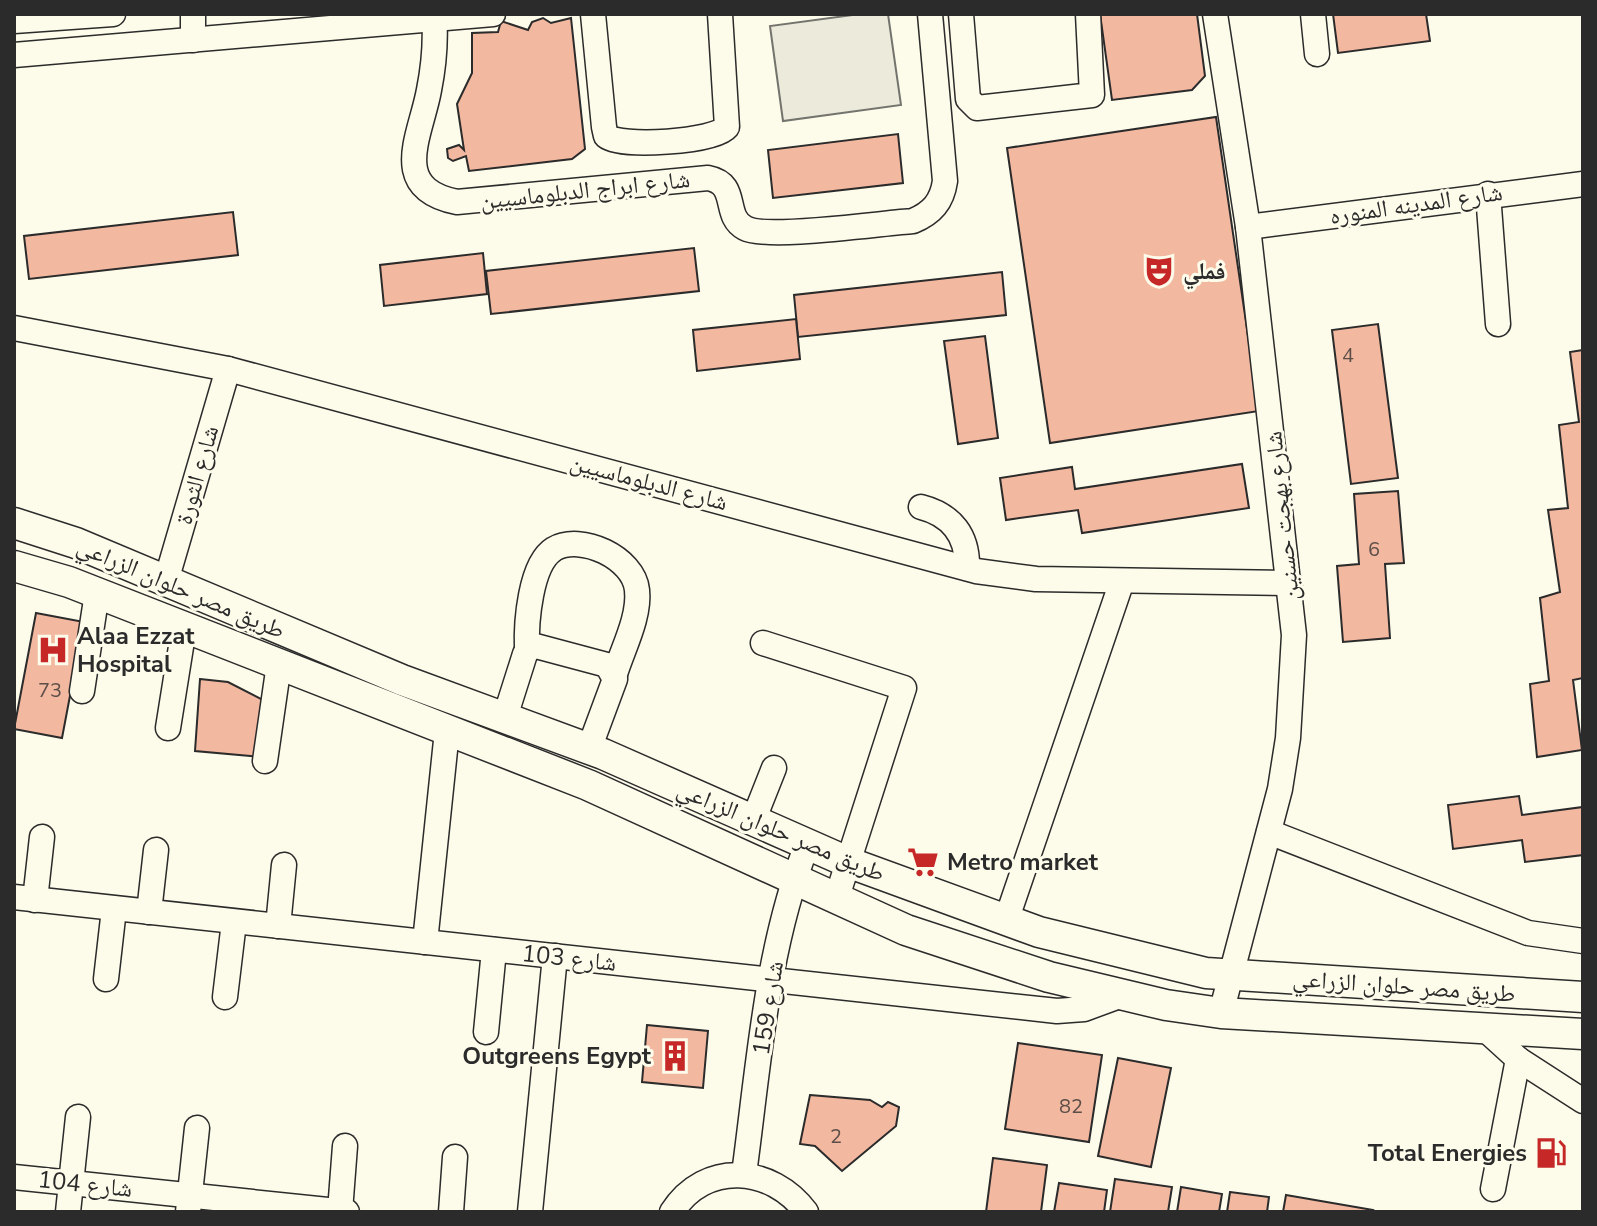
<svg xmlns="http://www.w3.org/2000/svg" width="1597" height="1226" viewBox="0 0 1597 1226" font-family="'Nunito Sans','Noto Naskh Arabic',sans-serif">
  <rect width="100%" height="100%" fill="#fdfbea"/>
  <!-- green -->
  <polygon fill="#ecebdb" stroke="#74746e" stroke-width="2" points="860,14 888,14 901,105 783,121 770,26"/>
  <!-- building -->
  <g fill="#f2b8a0" stroke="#2b2b2b" stroke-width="2">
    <polygon points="1100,14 1197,14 1205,76 1192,90 1112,100"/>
    <polygon points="1333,14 1426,14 1430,41 1338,53"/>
    <polygon points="543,18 551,23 571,18 585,149 572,159 469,171 466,156 453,161 448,158 447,149 459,145 464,150 457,104 472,73 472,33 498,32 501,21 528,30 532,22"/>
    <polygon points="1216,117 1259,411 1050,443 1007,148"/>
    <polygon points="898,134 903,183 773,198 768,150"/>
    <polygon points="233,212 238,255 29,279 24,236"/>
    <polygon points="694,248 699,291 491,314 486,271"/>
    <polygon points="483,253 487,294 384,306 380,265"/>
    <polygon points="1002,272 1006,315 798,337 794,295"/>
    <polygon points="796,319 800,359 697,371 693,330"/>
    <polygon points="1378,324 1398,478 1351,484 1332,330"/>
    <polygon points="985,336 998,438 958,444 944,341"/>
    <polygon points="1583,350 1583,678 1573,680 1582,750 1537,757 1530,684 1549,681 1540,598 1560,592 1548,510 1568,508 1559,425 1579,422 1570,352"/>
    <polygon points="1242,464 1249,508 1082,533 1078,510 1006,520 1000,478 1072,467 1075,489"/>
    <polygon points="1398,491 1404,563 1385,564 1390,638 1343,642 1337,566 1359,564 1354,494"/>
    <polygon points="36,613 84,622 62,738 14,729"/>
    <polygon points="200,679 228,682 269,703 262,757 195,751"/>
    <polygon points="1519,796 1522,815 1583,807 1583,855 1525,862 1522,840 1453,849 1448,805"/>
    <polygon points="647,1025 708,1031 703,1088 642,1082"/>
    <polygon points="1018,1043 1102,1055 1089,1142 1005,1129"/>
    <polygon points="1118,1058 1171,1068 1151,1167 1098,1156"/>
    <polygon points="810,1095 870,1100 882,1107 888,1102 899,1107 896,1126 842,1171 815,1146 800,1144"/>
    <polygon points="993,1158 1047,1165 1041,1212 986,1212"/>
    <polygon points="1115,1179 1172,1187 1168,1212 1110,1212"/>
    <polygon points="1059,1183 1107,1190 1104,1212 1054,1212"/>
    <polygon points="1181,1187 1222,1194 1219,1212 1177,1212"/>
    <polygon points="1230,1192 1269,1197 1267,1212 1227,1212"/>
    <polygon points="1286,1195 1373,1210 1372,1212 1283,1212"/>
  </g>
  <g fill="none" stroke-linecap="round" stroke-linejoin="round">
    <defs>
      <g id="minor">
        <polyline points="193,14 193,40"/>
        <path d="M434,14C436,39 434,65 429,90C421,135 388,188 457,202L708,178C740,184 722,216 745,228C766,240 882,223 913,221C932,213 942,202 945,181L930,14"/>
        <path d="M593,14L604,127L606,136C620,148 715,142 727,127L720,14"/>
        <polyline points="961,14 968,99 977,108 1092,95 1088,14"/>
        <polyline points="1215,14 1248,227 1294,635 1288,738 1280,789 1221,1013"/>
        <polyline points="1313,14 1317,54"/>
        <polyline points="14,21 113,14"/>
        <polyline points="14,55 493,14"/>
        <polyline points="1488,194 1498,324"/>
        <polyline points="1248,227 1583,184"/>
        <polyline points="14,328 228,369 976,571 1036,579 1290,583"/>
        <path d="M921,507C952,515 968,536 967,568"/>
        <polyline points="166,581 228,369"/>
        <polyline points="763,643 904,688 836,900"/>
        <path d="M527,649C526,623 530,564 554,549C581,533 634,558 637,590C640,617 623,648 615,674"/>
        <polyline points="82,691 97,593"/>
        <polyline points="505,717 525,654 532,645 607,665 615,679 589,749"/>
        <polyline points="168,728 184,628"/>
        <polyline points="265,761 279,664"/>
        <polyline points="753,821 774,768"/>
        <polyline points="1269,832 1528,933 1583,941"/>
        <polyline points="14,897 1057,1011 1084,1009 1122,995"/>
        <polyline points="35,900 42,837"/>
        <polyline points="149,912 156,850"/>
        <polyline points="1006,921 1122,581"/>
        <polyline points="278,926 284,865"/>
        <polyline points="425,942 447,731"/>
        <polyline points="106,979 114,909"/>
        <polyline points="225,997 234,922"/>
        <polyline points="1485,1029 1518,1059 1583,1101"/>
        <polyline points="486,1032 494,950"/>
        <path d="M744,1174C759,1064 766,949 807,845"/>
        <polyline points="14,1177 347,1212"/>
        <polyline points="1493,1189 1518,1059"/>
        <polyline points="340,1211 345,1146"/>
        <polyline points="68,1212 78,1117"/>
        <polyline points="188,1212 197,1128"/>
        <polyline points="451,1212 455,1157"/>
        <polyline points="530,1212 555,956"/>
        <path d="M672,1212C705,1160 772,1166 806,1212"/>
      </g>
      <g id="major">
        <polyline points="14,523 76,543 402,680 603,754 850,863 1039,932 1206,973 1583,997"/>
        <polyline points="14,566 69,582 588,785 906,930 1049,977 1166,1005 1221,1013 1583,1034"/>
      </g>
    </defs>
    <!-- minor casing -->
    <use href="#minor" stroke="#2b2b2b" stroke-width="27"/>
    <!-- major casing -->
    <use href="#major" stroke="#2b2b2b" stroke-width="33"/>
    <!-- minor -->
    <use href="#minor" stroke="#fdfbea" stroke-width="24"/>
    <!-- major -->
    <use href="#major" stroke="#fdfbea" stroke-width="30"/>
  </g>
  <!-- icons -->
  <defs>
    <symbol id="theatre-bare" viewBox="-9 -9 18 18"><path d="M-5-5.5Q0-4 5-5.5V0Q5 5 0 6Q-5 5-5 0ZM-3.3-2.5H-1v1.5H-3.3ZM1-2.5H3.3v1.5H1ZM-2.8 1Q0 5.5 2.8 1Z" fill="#c62828" stroke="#fdfbea" stroke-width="2.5" paint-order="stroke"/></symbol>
    <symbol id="hospital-bare" viewBox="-9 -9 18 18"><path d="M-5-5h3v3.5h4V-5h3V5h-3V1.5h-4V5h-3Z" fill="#c62828" stroke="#fdfbea" stroke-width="2.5" paint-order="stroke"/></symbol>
    <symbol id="supermarket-bare" viewBox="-9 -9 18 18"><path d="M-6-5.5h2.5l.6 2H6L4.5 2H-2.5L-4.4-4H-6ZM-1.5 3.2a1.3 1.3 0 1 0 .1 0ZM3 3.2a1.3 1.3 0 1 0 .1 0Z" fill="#c62828" stroke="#fdfbea" stroke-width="2.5" paint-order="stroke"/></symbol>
    <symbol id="building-bare" viewBox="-9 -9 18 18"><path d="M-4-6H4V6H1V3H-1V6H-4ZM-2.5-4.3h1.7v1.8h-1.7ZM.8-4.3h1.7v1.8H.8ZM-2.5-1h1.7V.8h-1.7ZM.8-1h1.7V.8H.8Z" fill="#c62828" stroke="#fdfbea" stroke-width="2.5" paint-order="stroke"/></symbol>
    <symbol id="fuel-bare" viewBox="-9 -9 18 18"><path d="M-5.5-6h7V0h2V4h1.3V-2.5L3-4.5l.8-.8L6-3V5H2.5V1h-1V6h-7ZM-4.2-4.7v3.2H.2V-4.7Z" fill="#c62828" stroke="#fdfbea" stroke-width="2.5" paint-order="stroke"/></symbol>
  </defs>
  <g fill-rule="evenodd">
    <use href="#theatre-bare" x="1137" y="249" width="44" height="44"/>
    <use href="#hospital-bare" x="31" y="628" width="44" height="44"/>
    <use href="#supermarket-bare" x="901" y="840" width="44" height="44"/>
    <use href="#building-bare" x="653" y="1034" width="44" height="44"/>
    <use href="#fuel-bare" x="1529" y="1131" width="44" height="44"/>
  </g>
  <g text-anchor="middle" stroke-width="6" stroke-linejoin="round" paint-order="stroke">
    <!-- number labels -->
    <g font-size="20" fill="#5d4e48">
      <text x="1348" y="362">4</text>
      <text x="1374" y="556">6</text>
      <text x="50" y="697">73</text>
      <text x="1071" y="1113">82</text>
      <text x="836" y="1143">2</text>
    </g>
    <!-- street labels -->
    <g font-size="24" fill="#2b2b2b" stroke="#fdfbea">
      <text transform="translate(585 190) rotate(-6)" y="8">شارع ابراج الدبلوماسيين</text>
      <text transform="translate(1416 204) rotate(-8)" y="8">شارع المدينه المنوره</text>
      <text transform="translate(197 475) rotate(-74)" y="8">شارع الثورة</text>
      <text transform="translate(649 482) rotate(15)" y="8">شارع الدبلوماسيين</text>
      <text transform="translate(1282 516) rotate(-96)" y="8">شارع بهجت حسنين</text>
      <text transform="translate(181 588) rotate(23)" y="8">طريق مصر حلوان الزراعي</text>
      <text transform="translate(781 831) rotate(23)" y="8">طريق مصر حلوان الزراعي</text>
      <text transform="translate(569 958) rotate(6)" y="8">شارع 103</text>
      <text transform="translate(1404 986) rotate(4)" y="8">طريق مصر حلوان الزراعي</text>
      <text transform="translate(768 1008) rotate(-81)" y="8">شارع 159</text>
      <text transform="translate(85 1184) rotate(6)" y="8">شارع 104</text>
    </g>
    <!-- poi labels -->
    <g font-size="24" font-weight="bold" fill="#2b2b2b" stroke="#fdfbea" text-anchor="start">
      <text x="1183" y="279">فملي</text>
      <text x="77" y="644">Alaa Ezzat<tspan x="77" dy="28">Hospital</tspan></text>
      <text x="947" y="870">Metro market</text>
      <text x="651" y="1064" text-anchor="end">Outgreens Egypt</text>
      <text x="1527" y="1161" text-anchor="end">Total Energies</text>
    </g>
  </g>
  <!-- border -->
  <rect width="1597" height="1226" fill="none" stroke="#2b2b2b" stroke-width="32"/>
</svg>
